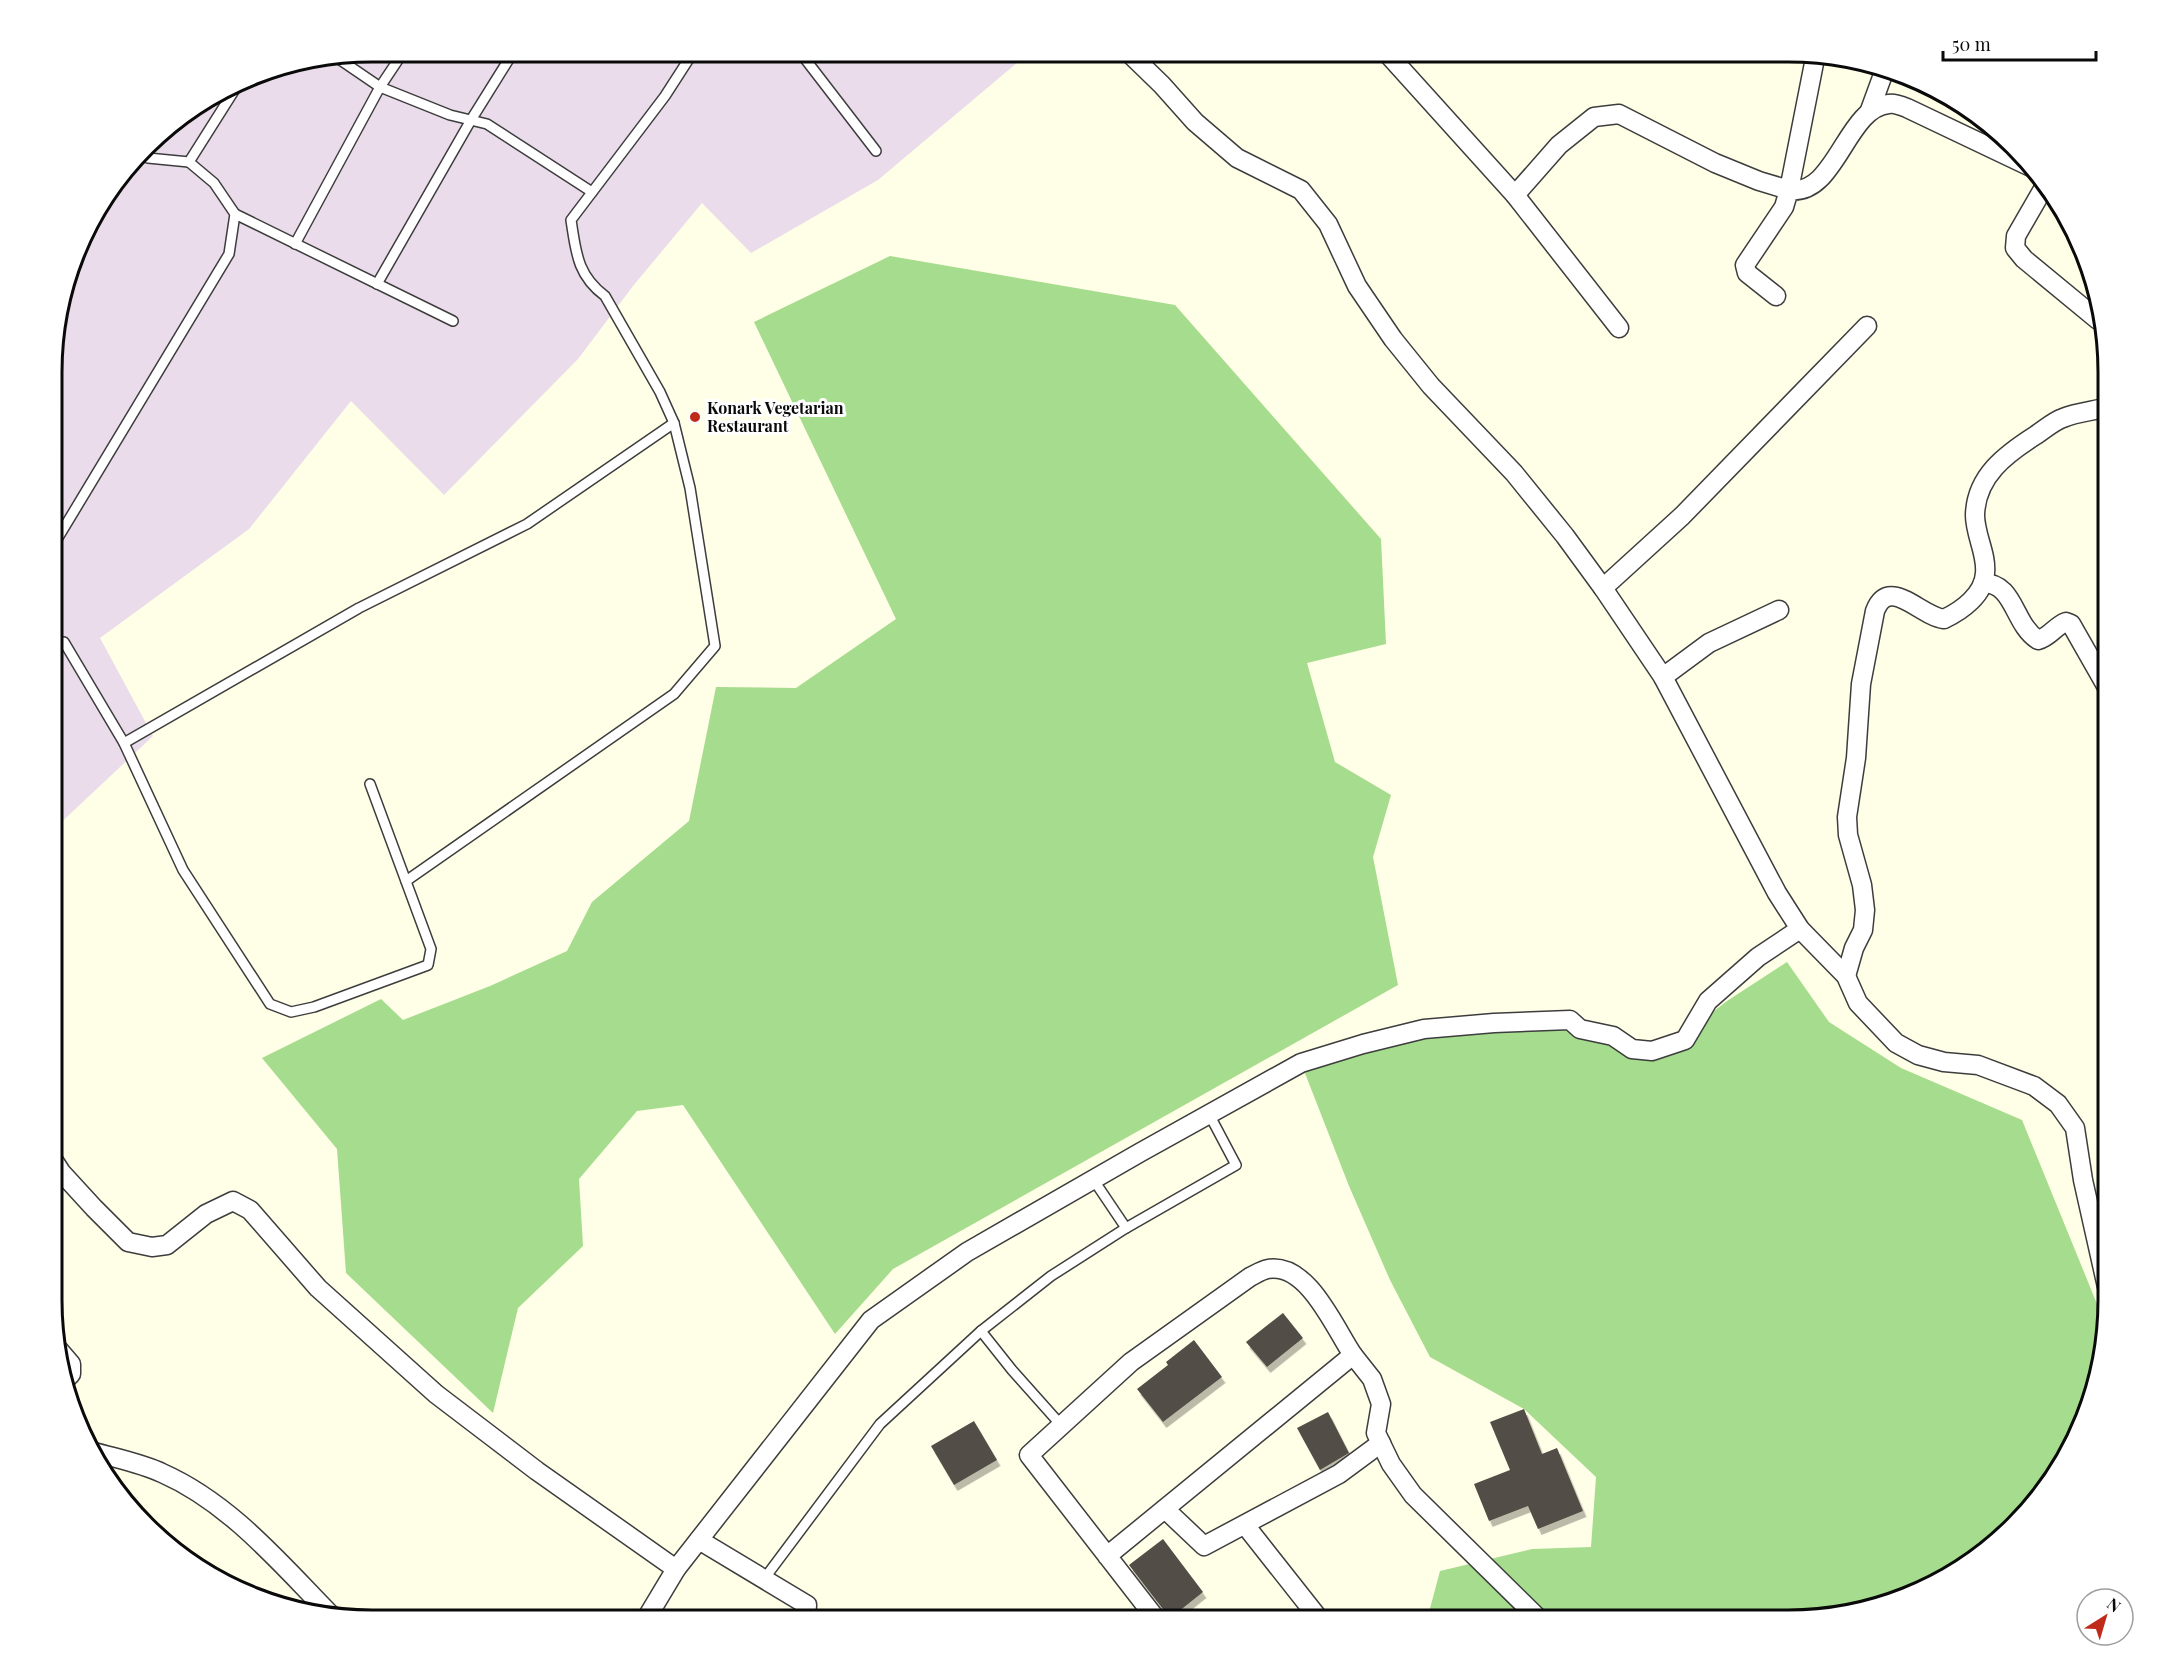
<svg xmlns="http://www.w3.org/2000/svg" width="2159" height="1671" viewBox="0 0 2159 1671" font-family="'Playfair Display',serif">
  <defs>
    <filter id="shadow"><feDropShadow dx="3.5" dy="6" stdDeviation="0" flood-color="#0004"/></filter>
  </defs>
  <rect width="100%" height="100%" fill="#fffee6"/>
  <!-- industrial -->
  <polygon fill="#eadcea" points="371,51 1031,51 878,180 751,253 702,203 633,286 578,359 444,495 351,401 249,529 100,638 153,736 53,830 54,329 94,211 160,130 268,68"/>
  <!-- forest -->
  <g fill="#a6dc8d">
    <polygon points="890,256 1175,305 1381,539 1386,644 1307,663 1335,762 1391,795 1373,857 1398,985 893,1269 835,1334 683,1105 637,1111 579,1179 583,1246 518,1308 493,1413 346,1273 337,1149 262,1058 381,999 403,1020 490,986 567,951 592,902 689,821 716,687 796,688 896,619 754,322"/>
    <polygon points="1787,962 1829,1022 1901,1068 2022,1120 2106,1326 2083,1423 2028,1511 1966,1566 1911,1595 1788,1620 1432,1620 1428,1616 1440,1571 1532,1549 1591,1547 1596,1477 1524,1409 1430,1357 1390,1280 1349,1186 1301,1063 1424,1029 1580,1029 1670,1045 1727,1001"/>
  </g>
  <!-- building -->
  <g fill="#534d46" filter="url(#shadow)">
    <polygon points="1283,1313 1303,1338 1267,1367 1246,1342"/>
    <polygon points="1194,1340 1222,1377 1163,1422 1137,1389 1168,1365 1166,1362"/>
    <polygon points="1524,1409 1542,1454 1557,1448 1583,1511 1538,1529 1528,1506 1489,1521 1474,1484 1510,1470 1490,1422"/>
    <polygon points="1328,1412 1349,1453 1320,1470 1297,1428"/>
    <polygon points="974,1421 997,1460 954,1485 931,1446"/>
    <polygon points="1163,1539 1203,1592 1168,1620 1166,1613 1129,1565"/>
  </g>
  <g fill="none" stroke-linecap="round" stroke-linejoin="round">
    <defs>
      <g id="service">
        <polyline points="799,51 876,151"/>
        <polyline points="336,57 380,87 450,115 487,124 592,192"/>
        <polyline points="140,155 148,158 189,162 237,86"/>
        <polyline points="235,214 453,321"/>
        <polyline points="295,244 380,87 404,51"/>
        <polyline points="377,284 471,120 514,51"/>
        <polyline points="53,546 229,254 235,214 214,183 189,162"/>
        <polyline points="64,642 124,743 183,870 270,1004 291,1012 314,1007 428,965 431,949 370,784"/>
        <polyline points="124,743 359,608 527,524 674,423"/>
        <path d="M406,881L674,694L715,646L690,488L674,423L660,392L605,296C577,275 576,252 571,220L665,96L694,51"/>
        <polyline points="1093,1179 1126,1228"/>
        <polyline points="1061,1425 1012,1370 981,1331 1051,1276 1126,1228 1236,1165 1209,1114"/>
        <polyline points="764,1579 880,1424 981,1331"/>
      </g>
      <g id="minor">
        <polyline points="1127,51 1162,85 1195,122 1237,158 1301,190 1328,224 1357,286 1393,339 1431,386 1514,473 1565,536 1603,588 1663,677 1777,893 1800,929 1846,976 1858,1003 1896,1043 1918,1055 1944,1062 1978,1065 2034,1086 2058,1104 2075,1128 2083,1180 2107,1287"/>
        <polyline points="1385,51 1515,195 1559,145 1594,117 1619,114 1715,163 1759,181 1789,190 1816,53"/>
        <polyline points="1870,110 1885,69"/>
        <polyline points="2046,184 2016,236 2015,248 2024,259 2098,320"/>
        <polyline points="1515,195 1619,328"/>
        <path d="M1776,296L1747,273L1745,265L1784,207L1789,190C1836,197 1846,107 1889,104C1894,103 1902,106 1907,108L2031,167"/>
        <path d="M1983,583C2015,583 2013,624 2038,640C2050,637 2055,626 2066,622L2071,624L2108,689"/>
        <polyline points="1603,588 1682,516 1867,326"/>
        <polyline points="1663,677 1709,643 1779,610"/>
        <path d="M1846,976L1854,948L1863,930L1865,910L1862,885L1848,835L1847,817L1856,758L1861,684L1875,611C1889,575 1920,616 1944,619C1961,611 1984,595 1985,573C1987,554 1975,535 1975,515C1976,476 2006,454 2036,435C2045,429 2054,421 2063,418C2077,412 2094,411 2108,407"/>
        <polyline points="52,1158 61,1172 94,1208 128,1242 152,1247 167,1245 206,1214 233,1201 250,1210 318,1288 436,1394 537,1471 676,1569"/>
        <polyline points="59,1350 71,1364 71,1374 67,1378"/>
        <polyline points="1353,1355 1372,1379 1381,1404 1376,1433 1391,1464 1413,1495 1540,1620"/>
        <path d="M91,1451C114,1458 141,1463 162,1473C230,1503 280,1563 331,1615"/>
        <polyline points="1165,1509 1204,1546 1339,1474 1381,1443"/>
        <polyline points="1245,1525 1320,1620"/>
        <polyline points="699,1540 807,1605 806,1620"/>
        <path d="M1107,1556L1353,1355C1335,1329 1308,1262 1268,1269C1262,1270 1256,1274 1250,1277L1131,1362L1029,1455L1157,1620"/>
        <polyline points="646,1619 676,1569 871,1320 967,1252 1141,1152 1301,1063 1363,1044 1424,1029 1494,1023 1570,1020 1580,1029 1613,1036 1632,1049 1652,1051 1685,1040 1708,1001 1758,957 1800,929"/>
      </g>
    </defs>
    <!-- service casing -->
    <use href="#service" stroke="#3d3d3d" stroke-width="12"/>
    <!-- minor casing -->
    <use href="#minor" stroke="#3d3d3d" stroke-width="21"/>
    <!-- service -->
    <use href="#service" stroke="#fff" stroke-width="9"/>
    <!-- minor -->
    <use href="#minor" stroke="#fff" stroke-width="18"/>
  </g>
  <!-- markers -->
  <circle fill="#c02a1b" stroke="#fff" stroke-width="2" cx="695" cy="417" r="6"/>
  <g text-anchor="middle" stroke-width="6" stroke-linejoin="round" paint-order="stroke">
    <!-- poi labels -->
    <g font-size="16" font-weight="bold" fill="#0a0a0a" stroke="#fff" text-anchor="start">
      <text x="707" y="414">Konark Vegetarian<tspan x="707" dy="18">Restaurant</tspan></text>
    </g>
  </g>
  <!-- crop -->
  <path d="M0 0H2159V1671H0ZM372 62H1788A310 310 0 0 1 2098 372V1300A310 310 0 0 1 1788 1610H372A310 310 0 0 1 62 1300V372A310 310 0 0 1 372 62Z" fill="#fff" fill-rule="evenodd"/>
  <path fill="none" stroke="#0a0a0a" stroke-width="3" d="M372 62H1788A310 310 0 0 1 2098 372V1300A310 310 0 0 1 1788 1610H372A310 310 0 0 1 62 1300V372A310 310 0 0 1 372 62Z"/>
  <!-- north arrow -->
  <g transform="translate(2105 1617) rotate(37)"><circle r="28" fill="#ffffff" stroke="#9d9d9d" stroke-width="1.5"/>
  <path d="M0-4.5L10 22L0 15L-10 22Z" fill="#c02a1b"/>
  <text y="-9" font-size="16" font-weight="bold" text-anchor="middle" fill="#0a0a0a">N</text>
  </g>
  <!-- scale -->
  <path d="M1943 51v9h153v-9" fill="none" stroke="#0a0a0a" stroke-width="3"/>
  <text x="1952" y="51" font-size="18" fill="#0a0a0a" stroke="#ffffff" stroke-width="4.5" paint-order="stroke">50 m</text>
</svg>
